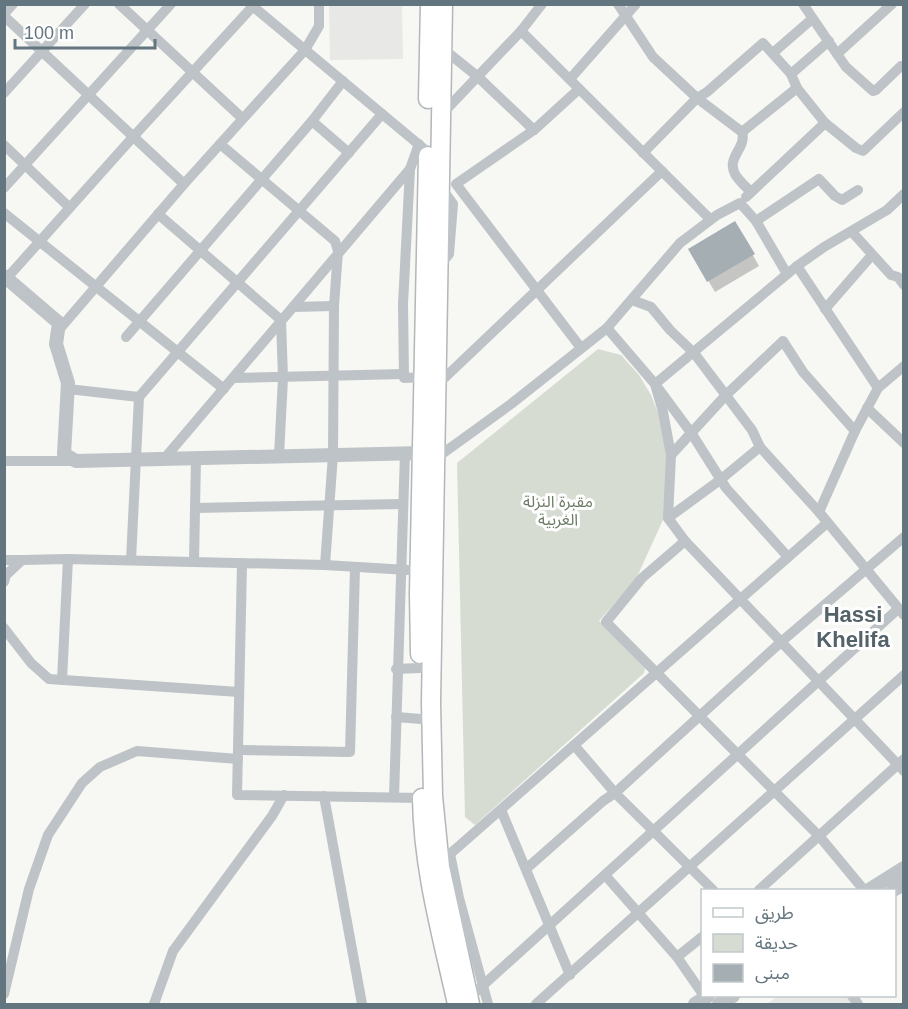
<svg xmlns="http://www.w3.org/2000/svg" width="908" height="1009" viewBox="0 0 908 1009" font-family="Arial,'Noto Sans Arabic',sans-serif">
  <rect width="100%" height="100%" fill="#f7f7f4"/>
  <!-- built -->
  <g fill="#e8e8e7">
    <polygon points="329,5 402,5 403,59 330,60"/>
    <polygon points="779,996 846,996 852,1004 766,1004"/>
  </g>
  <!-- green -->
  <polygon fill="#d7dcd3" points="598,349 621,355 639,375 651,395 660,418 666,452 668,509 636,579 599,621 645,668 644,673 475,825 465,817 457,463"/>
  <!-- shadow -->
  <polygon fill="#0003" points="735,223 759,266 715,292 690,250"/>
  <!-- building -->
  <polygon fill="#a5afb3" points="735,221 755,254 707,282 688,249"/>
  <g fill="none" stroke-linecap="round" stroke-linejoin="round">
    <defs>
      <g id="primary">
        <polyline points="443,4 431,703 433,796 440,867 470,1004"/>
        <polyline points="428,99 430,4"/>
        <polyline points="420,654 419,594 428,156"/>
        <path d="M422,798C423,869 442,936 457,1004"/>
      </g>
    </defs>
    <!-- primary casing -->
    <use href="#primary" stroke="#b1b7ba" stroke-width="21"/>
    <!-- minor -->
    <g stroke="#bdc3c6" stroke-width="10">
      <polyline points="119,4 242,118"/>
      <polyline points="250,4 423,148"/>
      <path d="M618,4L653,57L697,98L742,132C747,148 726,157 735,174C738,180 746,187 751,192"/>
      <polyline points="803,4 837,54 892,4"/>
      <polyline points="4,14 13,4"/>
      <polyline points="4,16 184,184"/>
      <polyline points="521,31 710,219"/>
      <polyline points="442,48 477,76 534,130"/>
      <polyline points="774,52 812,19"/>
      <polyline points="837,54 846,67 873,91 876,90 901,66"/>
      <polyline points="791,74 829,41"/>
      <polyline points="570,79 636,4"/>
      <polyline points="579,89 534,130 456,184 581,348"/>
      <polyline points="4,93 85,4"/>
      <polyline points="441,115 521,31 542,4"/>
      <polyline points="312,121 349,153"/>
      <polyline points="825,123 856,148 863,151 904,112"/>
      <polyline points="742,132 797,88 825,123 746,197"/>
      <polyline points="220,144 335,241 338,251 334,306 333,455 325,565"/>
      <polyline points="419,144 410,169 403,304 404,378 424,377"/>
      <polyline points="4,145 69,207"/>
      <polyline points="643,153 697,98 707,92 763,43 791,74 797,88"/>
      <polyline points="4,188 171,4"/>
      <polyline points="440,190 445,193 453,204 449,254 440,265"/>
      <polyline points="904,194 887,210 824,247 797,266 655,384 663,412 671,455 668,518 685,541 904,771"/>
      <polyline points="4,213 224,389"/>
      <polyline points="158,214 281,320 283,378 279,456"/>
      <polyline points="756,221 819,179 835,196 842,200 858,190"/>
      <polyline points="852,232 891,275 898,277 904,285"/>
      <polyline points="797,266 878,388"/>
      <polyline points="7,278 133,137 255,4"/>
      <polyline points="632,300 651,307 670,330 694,353 752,430 760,447 819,512 904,615"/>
      <polyline points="293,307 334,306"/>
      <polyline points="825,309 872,255"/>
      <polyline points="607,328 655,384 692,434 726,488 788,557"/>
      <polyline points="57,332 184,184 305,50 319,26 319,4"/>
      <polyline points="126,337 312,121 343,81"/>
      <polyline points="234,378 404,374"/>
      <polyline points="436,386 662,171"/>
      <polyline points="68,389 139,397"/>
      <polyline points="867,408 904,443"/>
      <polyline points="671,455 726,395 783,341 803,372 855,431"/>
      <polyline points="164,459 410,169"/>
      <polyline points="435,459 511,404 607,328 680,243 717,215 740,203 756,221 787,274"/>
      <polyline points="4,461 76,461"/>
      <polyline points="195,508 403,504"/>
      <polyline points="819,512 855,431 878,388 904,366"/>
      <polyline points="668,518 720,480 760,447"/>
      <polyline points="685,541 642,578 606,622 820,837 864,890"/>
      <polyline points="4,560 22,560"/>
      <polyline points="131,560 139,397 382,114"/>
      <polyline points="194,562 196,458"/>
      <polyline points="242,564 237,795 422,798"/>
      <polyline points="4,582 6,575 22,560 68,559 325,565 424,571"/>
      <polyline points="4,628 31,663 49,679 239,692"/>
      <polyline points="396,669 420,668"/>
      <polyline points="62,680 68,559"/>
      <polyline points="396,717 421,719"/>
      <polyline points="574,745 615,793 713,890"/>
      <polyline points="238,750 350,752 355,568"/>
      <polyline points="324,796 362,1004"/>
      <polyline points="394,797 405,453"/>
      <polyline points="501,810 570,975"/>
      <polyline points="450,854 459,898 488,1004"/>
      <polyline points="440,867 450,854 827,523"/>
      <polyline points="526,869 603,801 615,793 781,642 904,537"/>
      <polyline points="605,875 677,957 702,993"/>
      <polyline points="759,890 904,759"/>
      <polyline points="677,957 702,937"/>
      <polyline points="4,994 29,889 48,835 82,783 100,767 137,751 238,759"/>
      <polyline points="852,996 858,1004"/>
      <polyline points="469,998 898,609"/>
      <polyline points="154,1004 173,951 272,816 284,795"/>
      <polyline points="536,1004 904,675"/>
    </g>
    <!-- tertiary -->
    <g stroke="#bdc3c6" stroke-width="14">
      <polyline points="4,276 59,323 56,344 68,383 64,454 76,461 422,453"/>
      <polyline points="869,890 904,868"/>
      <polyline points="893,890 904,884"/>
      <polyline points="695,1004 708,996"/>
      <polyline points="719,1004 733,996"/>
    </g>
    <!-- primary -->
    <use href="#primary" stroke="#fff" stroke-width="18"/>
  </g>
  <g text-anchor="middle" stroke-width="6" stroke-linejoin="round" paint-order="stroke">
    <!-- park labels -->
    <g font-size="16" fill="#6c7b65" stroke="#fff">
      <text x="558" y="507">مقبرة النزلة<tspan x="558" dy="18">الغربية</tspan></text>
    </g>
    <!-- district labels -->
    <g font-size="22" font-weight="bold" fill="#546269" stroke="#fff">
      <text x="853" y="622">Hassi<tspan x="853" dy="25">Khelifa</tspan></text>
    </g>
  </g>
  <!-- border -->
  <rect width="908" height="1009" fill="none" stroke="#63757e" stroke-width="12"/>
  <!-- legend -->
  <rect x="701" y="889" width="195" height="108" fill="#ffffff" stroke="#c1c8cb" stroke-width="1.5"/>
  <rect x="713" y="908" width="30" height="9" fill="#ffffff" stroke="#c1c8cb" stroke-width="1.5"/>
  <text x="755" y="919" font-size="18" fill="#63757e">طريق</text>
  <rect x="713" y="934" width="30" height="18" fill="#d7dcd3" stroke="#c1c8cb" stroke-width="1.5"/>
  <text x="755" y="949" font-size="18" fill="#63757e">حديقة</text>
  <rect x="713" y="964" width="30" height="18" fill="#a5afb3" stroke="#c1c8cb" stroke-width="1.5"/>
  <text x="755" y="979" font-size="18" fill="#63757e">مبنى</text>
  <!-- scale -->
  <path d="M15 39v9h140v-9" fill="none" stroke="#63757e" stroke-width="3"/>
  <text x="24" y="39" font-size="18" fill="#63757e" stroke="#ffffff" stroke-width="4.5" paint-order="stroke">100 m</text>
</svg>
